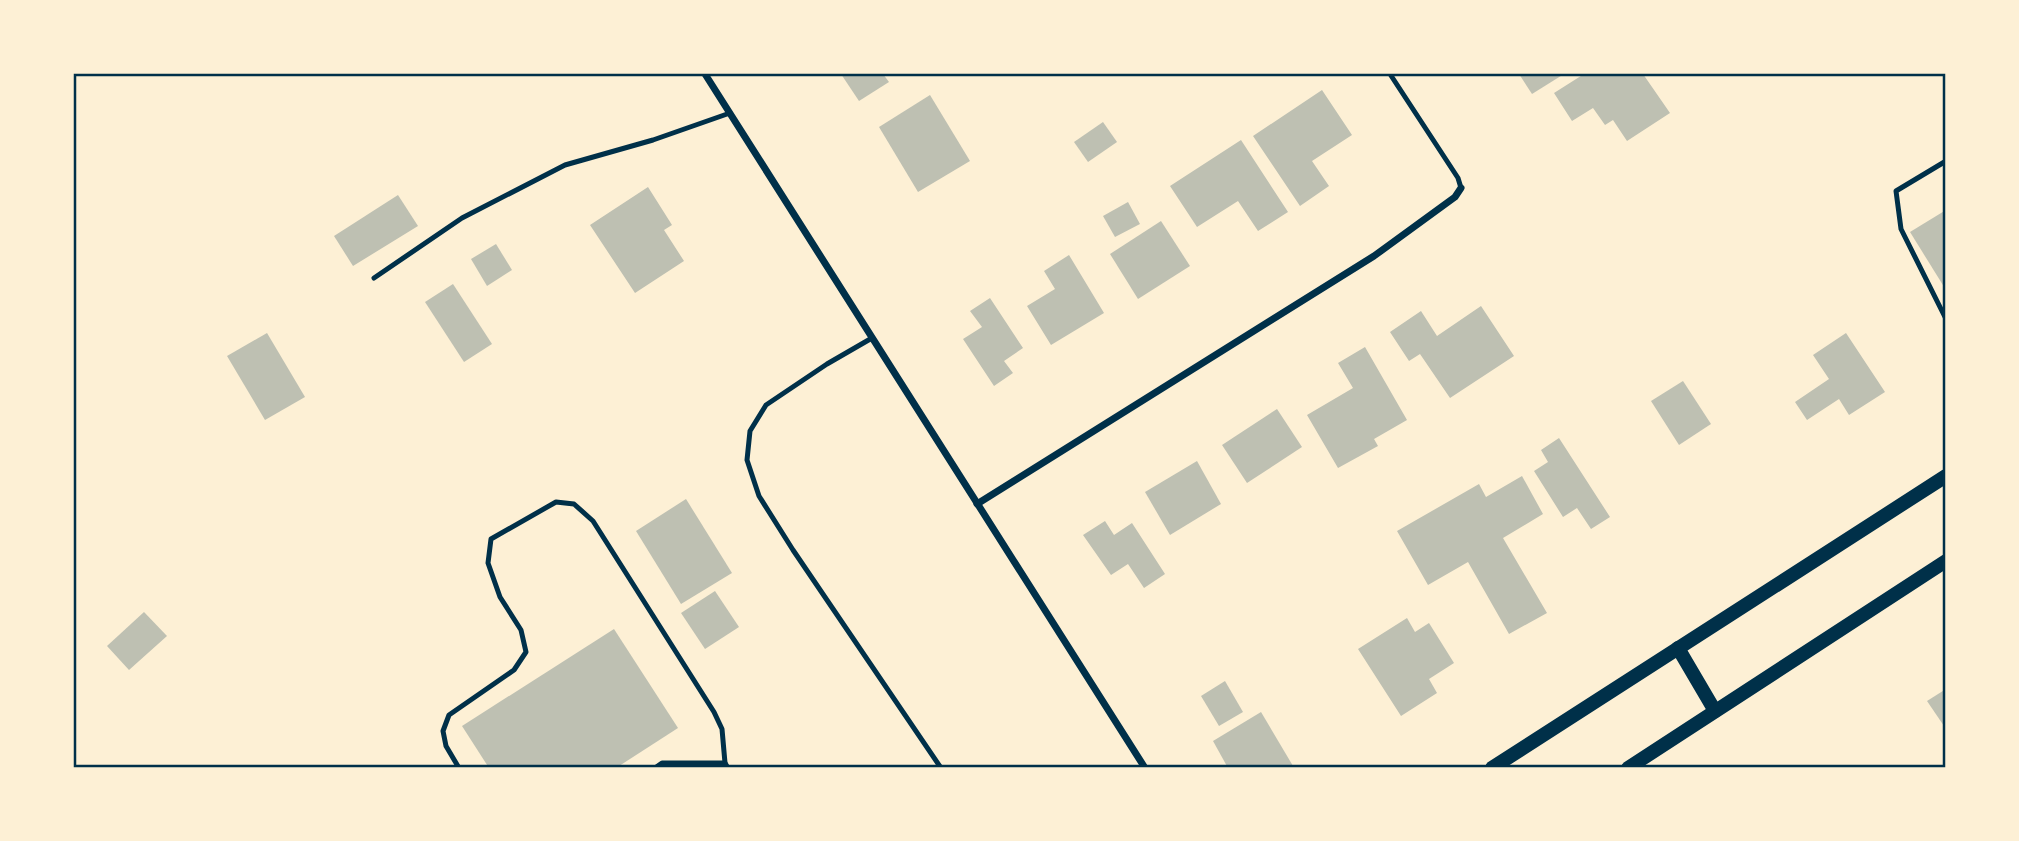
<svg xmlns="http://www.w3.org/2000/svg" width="2019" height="841" viewBox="0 0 2019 841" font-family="'DM Sans',sans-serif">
  <rect width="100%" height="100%" fill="#fdf0d5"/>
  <!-- building -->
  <g fill="#bec0b2">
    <polygon points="841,74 883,74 889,82 859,101"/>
    <polygon points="1519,74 1564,74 1532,94"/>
    <polygon points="1584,74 1643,74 1670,113 1627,141 1613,120 1605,125 1593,108 1572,121 1554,93"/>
    <polygon points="1322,90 1352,135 1312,161 1329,186 1300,206 1253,136"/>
    <polygon points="930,95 970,161 918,192 879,127"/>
    <polygon points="1103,122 1117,142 1088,162 1074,142"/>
    <polygon points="1241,140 1288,212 1258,231 1238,201 1197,227 1170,186"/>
    <polygon points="648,187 672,225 664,230 684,261 635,293 590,225"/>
    <polygon points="398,195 418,226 353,266 334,236"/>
    <polygon points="1128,202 1140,224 1115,237 1103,216"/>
    <polygon points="1946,210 1946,290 1910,232"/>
    <polygon points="1161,221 1190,266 1138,299 1110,254"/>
    <polygon points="496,244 512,270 487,286 471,259"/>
    <polygon points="1069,255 1104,313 1051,345 1027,306 1055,289 1044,271"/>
    <polygon points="453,284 492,344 464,362 425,302"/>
    <polygon points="990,298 1023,348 1004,361 1013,373 994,386 963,339 982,327 970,311"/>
    <polygon points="1481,306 1514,356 1450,398 1420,354 1409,361 1390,332 1421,311 1437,336"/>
    <polygon points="267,333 305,397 265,420 227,356"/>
    <polygon points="1846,333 1885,392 1849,415 1839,399 1807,420 1795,402 1829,379 1813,355"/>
    <polygon points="1365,347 1407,420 1374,439 1378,446 1338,468 1307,415 1353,388 1338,363"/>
    <polygon points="1683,381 1711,424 1679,445 1651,401"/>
    <polygon points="1277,409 1302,447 1247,483 1222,445"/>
    <polygon points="1559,438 1610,517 1591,529 1577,508 1563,517 1534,471 1548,462 1541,450"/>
    <polygon points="1197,461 1221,504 1170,535 1145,492"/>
    <polygon points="1522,476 1543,514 1503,538 1547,613 1509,634 1468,562 1428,585 1397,531 1479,484 1486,497"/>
    <polygon points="686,499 732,573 681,604 636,531"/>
    <polygon points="1105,521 1114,535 1132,523 1165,574 1144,588 1128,564 1111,575 1083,535"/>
    <polygon points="715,591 739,627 705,649 681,613"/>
    <polygon points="144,612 167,636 129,670 107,646"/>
    <polygon points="1407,618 1415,632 1429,623 1454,663 1429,679 1437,693 1401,716 1358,649"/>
    <polygon points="614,629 678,728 616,768 489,768 462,726"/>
    <polygon points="1225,681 1243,712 1219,726 1201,696"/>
    <polygon points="1946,689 1946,729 1927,701"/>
    <polygon points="1261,712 1293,766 1228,768 1213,741"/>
  </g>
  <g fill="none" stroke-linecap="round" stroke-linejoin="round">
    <!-- service -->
    <g stroke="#003049" stroke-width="5">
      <polyline points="1390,74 1458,178 1461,188"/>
      <polyline points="1946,161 1896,191 1901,229 1946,319"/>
      <polyline points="374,278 462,218 565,165 653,140 730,113"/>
      <polyline points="872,338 827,364 766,405 750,431 747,460 759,496 793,550 941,768"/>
      <polyline points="459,768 446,746 443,731 449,715 514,670 526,652 521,630 500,597 488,563 491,539 556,502 574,504 593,521 714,712 722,729 725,763"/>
      <polyline points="655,768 662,763 725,763 728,768"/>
    </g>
    <!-- minor -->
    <g stroke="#003049" stroke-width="7">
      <polyline points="705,74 1145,768"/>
      <polyline points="977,504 1374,256 1455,197 1461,188"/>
    </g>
    <!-- secondary -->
    <g stroke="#003049" stroke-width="14">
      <polyline points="1678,648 1715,711"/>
      <polyline points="1492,768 1946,476"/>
      <polyline points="1628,768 1946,561"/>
    </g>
  </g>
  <!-- border -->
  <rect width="2019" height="841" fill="none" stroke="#fdf0d5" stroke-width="150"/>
  <rect x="75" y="75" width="1869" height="691" fill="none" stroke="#003049" stroke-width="2.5"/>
</svg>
